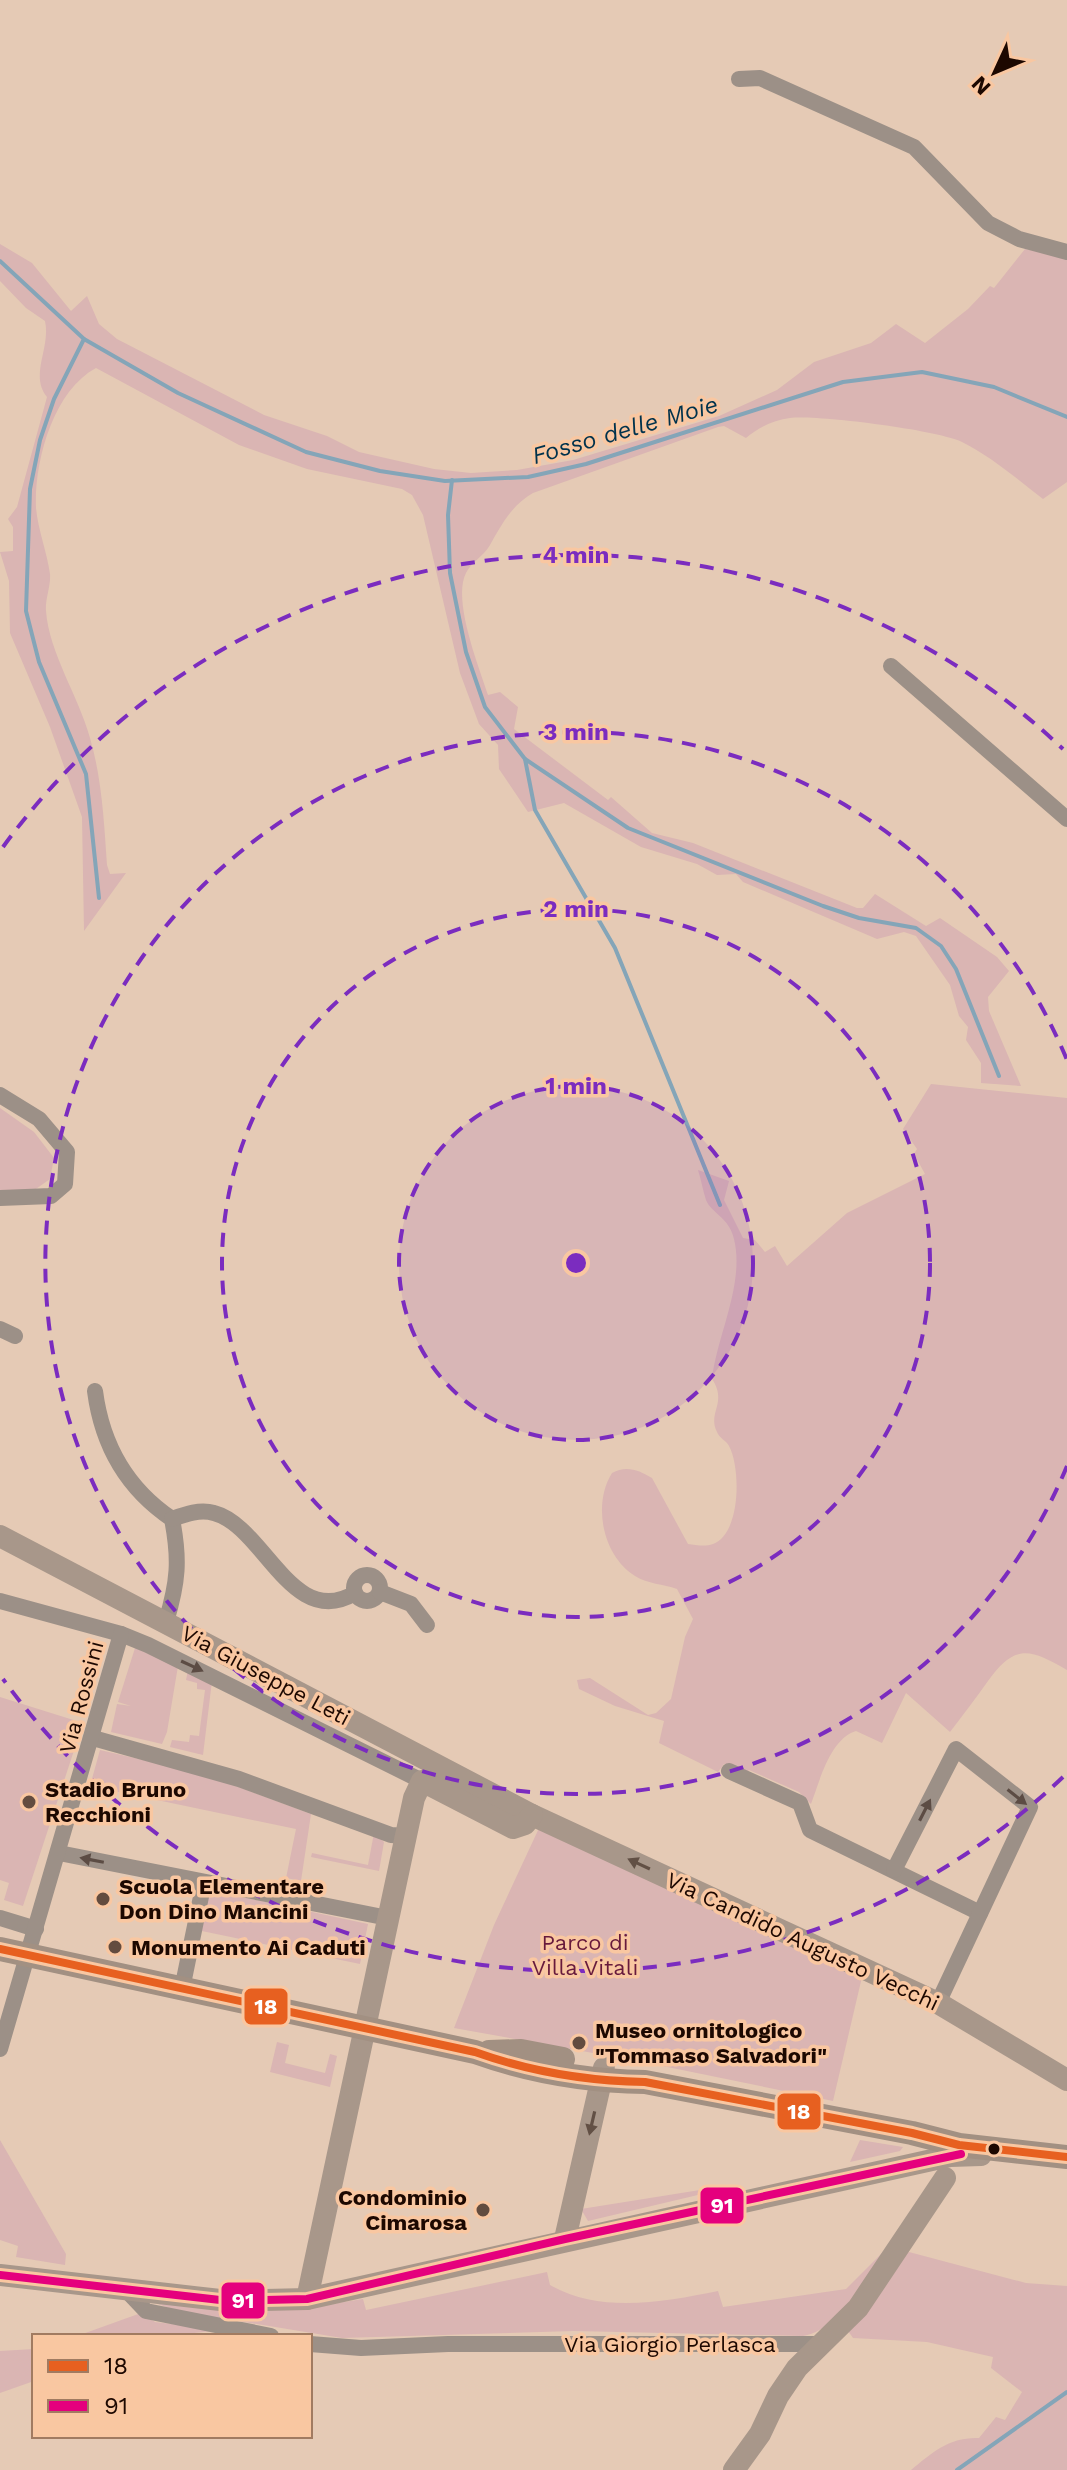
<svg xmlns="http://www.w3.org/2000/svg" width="1067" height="2470" viewBox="0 0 1067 2470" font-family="'Work Sans',sans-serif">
  <rect width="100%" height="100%" fill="#e5cab5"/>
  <!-- green -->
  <g fill="#dab5b3">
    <path d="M0,244L32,263L71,311L87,296L99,324L117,339L264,415L327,436L359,452L434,469L471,473L517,470L573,460L719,416L777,390L814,362L871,343L896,324L925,343L968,309L990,286L994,288L1025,249L1067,256V482L1043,499C1017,479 992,457 962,442C937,430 819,415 790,418C774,420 759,427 746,438L724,426L718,427L533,493C511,506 502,524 490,545C483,557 471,562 466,573C452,600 479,667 488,695L500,692L518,707L514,729L608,800L611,797L652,833L693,843L857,908H863L875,894L926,926L940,918L997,957L1009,971L988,997L989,1011L1021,1086L981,1083V1063L966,1040L968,1027L959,1016L950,985L916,936L904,932L877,939L743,882L736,874L717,875L697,864L641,847L564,803L528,812L499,769L498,745L479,724L460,673L423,515L412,495L402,489L307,469L239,445L96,368C53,391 34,462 36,508C38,530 47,552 50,574C51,586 45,599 46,611C49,653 79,697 90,738C102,779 104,822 107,865L110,874L126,873L84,931L82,817L50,727L10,633L9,581L0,552L13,551V527L8,519L17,507L47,397C29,375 51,348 45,321L26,308L0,281Z"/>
    <path d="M931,1084L1067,1098V1670C1029,1648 1015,1644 988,1681C976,1698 963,1715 950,1732L906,1693L882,1743L856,1731C830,1739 820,1780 811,1804L799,1792L749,1770L746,1773L724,1764L718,1772L659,1743L664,1721L615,1706L579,1689L577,1680L590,1678L648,1715L656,1713L671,1699L685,1637L693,1619L677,1589C663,1584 648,1584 635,1576C603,1556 592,1505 612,1473C626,1465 639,1470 652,1478L688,1544C696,1545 705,1547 713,1544C741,1534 741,1468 729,1446C727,1441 719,1438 717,1432C707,1412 728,1403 712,1379C717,1335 745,1284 734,1239C729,1217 711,1213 706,1200C703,1191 701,1179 698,1170L729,1181L724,1200L743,1238L755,1240L765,1252L775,1246L787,1266L847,1213L925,1174L914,1154L917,1149L903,1129Z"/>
    <polygon points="0,1108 34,1132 54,1158 50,1179 33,1191 0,1192"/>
    <polygon points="135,1648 178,1666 167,1732 162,1744 111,1732 117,1704 131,1706 118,1702"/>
    <polygon points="188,1670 212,1681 203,1755 170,1747 172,1740 189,1742 190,1735 199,1736 205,1690 197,1689 197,1683 186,1680"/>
    <polygon points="0,1697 83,1723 23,1906 4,1900 9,1883 0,1880"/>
    <polygon points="100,1750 204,1774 311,1814 301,1881 286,1878 296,1829 90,1786"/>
    <polygon points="540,1826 862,1977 833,2101 643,2062 454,2028 494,1925"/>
    <polygon points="374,1833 384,1842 379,1871 311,1857 312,1853 368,1865"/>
    <polygon points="205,1889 368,1924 360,1964 197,1930"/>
    <polygon points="277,2042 289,2045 285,2063 325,2073 330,2054 337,2056 330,2087 270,2072"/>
    <polygon points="0,2140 66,2254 65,2265 16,2257 18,2246 0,2240"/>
    <polygon points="860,2140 903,2147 900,2151 850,2162"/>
    <polygon points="700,2190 702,2194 588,2221 581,2209"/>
    <path d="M899,2236C877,2269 843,2329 803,2336L574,2331L342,2338L177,2311L158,2304L319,2306L363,2299L366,2310L547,2272L550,2285C600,2314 664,2302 718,2291L723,2307L846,2289Z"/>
    <path d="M909,2252L1026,2283L1067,2286V2470H911C933,2452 949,2437 979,2438L996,2417L1005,2420L1022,2392L991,2368L993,2357L927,2342L853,2338L848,2331L901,2256Z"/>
    <polygon points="141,2313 155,2322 222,2330 167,2336 77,2336"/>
    <polygon points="34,2349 34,2381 0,2393 0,2351"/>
  </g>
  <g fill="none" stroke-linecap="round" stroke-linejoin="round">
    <!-- stream -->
    <g stroke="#84a5b8" stroke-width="4">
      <polyline points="0,261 84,339 178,393 306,452 380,471 445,481 528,477 586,464 843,382 922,372 994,387 1067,417"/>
      <polyline points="84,339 54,399 40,440 30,489 26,611 39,662 86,774 99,898"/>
      <polyline points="452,480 448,515 450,573 466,652 485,707 525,759 628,828 823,906 859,918 916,928 941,946 956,969 999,1076"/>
      <polyline points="525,759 535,810 615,948 720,1205"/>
      <polyline points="957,2470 1067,2392"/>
    </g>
    <!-- street -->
    <g stroke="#9c9087" stroke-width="16">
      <polyline points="739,79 760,78 914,147 988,223 1019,239 1067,252"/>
      <polyline points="891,666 1067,819"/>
      <polyline points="0,1095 39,1119 67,1152 65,1184 51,1196 0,1198"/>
      <polyline points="0,1329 15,1336"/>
      <path d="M95,1391C102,1445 126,1488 172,1519C180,1560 178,1582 166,1622"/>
      <path d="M172,1519C186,1514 200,1509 214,1513C264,1526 292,1631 355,1593"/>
      <circle cx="367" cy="1588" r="13"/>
      <polyline points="380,1592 411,1604 427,1625"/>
      <polyline points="0,1601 121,1634 148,1645 422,1781"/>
      <polyline points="93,1738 239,1779 391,1835 406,1836"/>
      <polyline points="729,1771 800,1803 810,1830 980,1913"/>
      <polyline points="59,1853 388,1918"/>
      <polyline points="894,1870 956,1749 1030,1807 938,2003"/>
      <polyline points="0,1918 36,1929"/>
      <polyline points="182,1989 204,1882"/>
      <polyline points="0,2049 121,1634"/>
      <polyline points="127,2291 146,2311 271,2336"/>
      <polyline points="310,2344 361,2348 448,2344 820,2344"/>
    </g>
    <!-- secondary -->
    <g stroke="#a8978a" stroke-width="22">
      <polyline points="0,1536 532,1815 938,2003 1067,2080"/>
      <polyline points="565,2239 604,2068"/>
      <polyline points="0,2275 229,2301 307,2299 950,2156 981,2155"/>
      <polyline points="307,2299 414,1798 422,1781 513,1828 525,1824 532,1815"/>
      <polyline points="734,2470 760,2434 778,2396 797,2368 858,2308 945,2178"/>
    </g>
    <!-- primary -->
    <g stroke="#a29082" stroke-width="24">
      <path d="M0,1949L475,2052C531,2072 586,2081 645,2082L912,2133L959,2145L1067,2157"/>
      <polyline points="489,2052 521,2051 563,2059"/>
    </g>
    <defs>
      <path id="bus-1" d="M0,1949L475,2052C531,2072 586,2081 645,2082L912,2133L959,2145L1067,2157"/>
      <polyline id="bus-2" points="0,2275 229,2301 307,2299 565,2239 961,2154"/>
    </defs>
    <!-- bus-1 casing -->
    <use href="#bus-1" stroke="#f9c7a1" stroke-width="14"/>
    <!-- bus-2 casing -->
    <use href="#bus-2" stroke="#f9c7a1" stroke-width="14"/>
    <!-- bus-1 -->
    <use href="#bus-1" stroke="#e76020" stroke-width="8"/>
    <!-- bus-2 -->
    <use href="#bus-2" stroke="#e5007d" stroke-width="8"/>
  </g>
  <!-- one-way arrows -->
  <defs><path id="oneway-solid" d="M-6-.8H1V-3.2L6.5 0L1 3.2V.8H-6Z" transform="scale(2)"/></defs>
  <g fill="#5c4c44">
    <use href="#oneway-solid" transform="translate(192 1666) rotate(25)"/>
    <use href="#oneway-solid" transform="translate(1017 1797) rotate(38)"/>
    <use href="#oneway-solid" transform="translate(925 1810) rotate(-63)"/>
    <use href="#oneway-solid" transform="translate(92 1860) rotate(-169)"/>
  </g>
  <g fill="#625045">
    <use href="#oneway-solid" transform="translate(639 1864) rotate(-155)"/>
    <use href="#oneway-solid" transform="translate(592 2123) rotate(103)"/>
  </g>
  <!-- distance rings -->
  <circle cx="576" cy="1263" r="177" fill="#7b2cbf" fill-opacity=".12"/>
  <g fill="none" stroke="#7b2cbf" stroke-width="4" stroke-dasharray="14 10">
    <circle cx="576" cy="1263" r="177"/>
    <circle cx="576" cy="1263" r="354"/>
    <path d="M1067 1466A531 531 0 1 1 1067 1060"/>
    <path d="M1063 1777A708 708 0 0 1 3 1679M3 847A708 708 0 0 1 1063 749"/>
  </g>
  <!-- markers -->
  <g fill="#634c3f" stroke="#f9c7a1" stroke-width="3">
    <circle cx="29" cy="1802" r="8"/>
    <circle cx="103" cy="1899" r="8"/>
    <circle cx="115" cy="1947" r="8"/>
    <circle cx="579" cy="2043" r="8"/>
    <circle cx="483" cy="2210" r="8"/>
  </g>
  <circle fill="#1d0800" stroke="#f9c7a1" stroke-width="3" cx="994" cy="2149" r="7"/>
  <g text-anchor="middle" stroke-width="7" stroke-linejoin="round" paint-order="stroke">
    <!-- street labels -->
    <g font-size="22" fill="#1d0800" stroke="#f9c7a1">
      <text transform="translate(266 1675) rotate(28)" y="8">Via Giuseppe Leti</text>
      <text transform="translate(81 1697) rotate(-75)" y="8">Via Rossini</text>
      <text transform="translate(803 1941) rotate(25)" y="8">Via Candido Augusto Vecchi</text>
      <text x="670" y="2352">Via Giorgio Perlasca</text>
    </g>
    <!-- poi labels -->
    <g font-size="22" font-weight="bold" fill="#1d0800" stroke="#f9c7a1" text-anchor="start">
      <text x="45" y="1797">Stadio Bruno<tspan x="45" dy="25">Recchioni</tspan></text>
      <text x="119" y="1894">Scuola Elementare<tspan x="119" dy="25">Don Dino Mancini</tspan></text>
      <text x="131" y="1955">Monumento Ai Caduti</text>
      <text x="595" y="2038">Museo ornitologico<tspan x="595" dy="25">"Tommaso Salvadori"</tspan></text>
      <text x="467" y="2205" text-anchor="end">Condominio<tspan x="467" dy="25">Cimarosa</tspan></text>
    </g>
    <!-- park labels -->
    <g font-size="22" fill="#671a3c" stroke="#f9c7a1">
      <text x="585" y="1950">Parco di<tspan x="585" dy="25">Villa Vitali</tspan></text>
    </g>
    <!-- water labels -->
    <g font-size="24" font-style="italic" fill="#00324c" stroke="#f9c7a1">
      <text transform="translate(625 430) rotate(-16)" y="8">Fosso delle Moie</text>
    </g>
  </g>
  <circle cx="576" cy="1263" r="12" fill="#7b2cbf" stroke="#f9c7a1" stroke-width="4"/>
  <g font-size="24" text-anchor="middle" font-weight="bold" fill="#7b2cbf" stroke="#f9c7a1" stroke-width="7" stroke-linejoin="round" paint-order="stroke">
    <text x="576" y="563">4 min</text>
    <text x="576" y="740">3 min</text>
    <text x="576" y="917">2 min</text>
    <text x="576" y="1094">1 min</text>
  </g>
  <g stroke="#f9c7a1" stroke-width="3">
    <rect x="243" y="1987" width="46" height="39" rx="8" fill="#e76020"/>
    <rect x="776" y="2092" width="46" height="39" rx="8" fill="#e76020"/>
    <rect x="699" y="2186" width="46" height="39" rx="8" fill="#e5007d"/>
    <rect x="220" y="2281" width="46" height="39" rx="8" fill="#e5007d"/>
  </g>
  <g font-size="22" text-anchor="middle" font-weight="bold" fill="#fff">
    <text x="266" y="2014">18</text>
    <text x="799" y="2119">18</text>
    <text x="722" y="2213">91</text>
    <text x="243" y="2308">91</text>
  </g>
  <!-- legend -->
  <rect x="32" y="2334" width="280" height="104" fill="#f9c7a1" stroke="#a17b61" stroke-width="2"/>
  <rect x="48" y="2360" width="40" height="12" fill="#e76020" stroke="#a17b61" stroke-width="2"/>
  <text x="104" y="2374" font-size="24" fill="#1d0800">18</text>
  <rect x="48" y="2400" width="40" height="12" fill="#e5007d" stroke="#a17b61" stroke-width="2"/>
  <text x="104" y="2414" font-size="24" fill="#1d0800">91</text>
  <!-- north arrow -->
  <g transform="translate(995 72) rotate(226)" stroke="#f9c7a1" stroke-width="6" paint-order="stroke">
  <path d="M0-6L14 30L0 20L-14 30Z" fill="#1d0800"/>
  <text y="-12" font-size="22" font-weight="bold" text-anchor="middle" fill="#1d0800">N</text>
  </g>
</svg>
